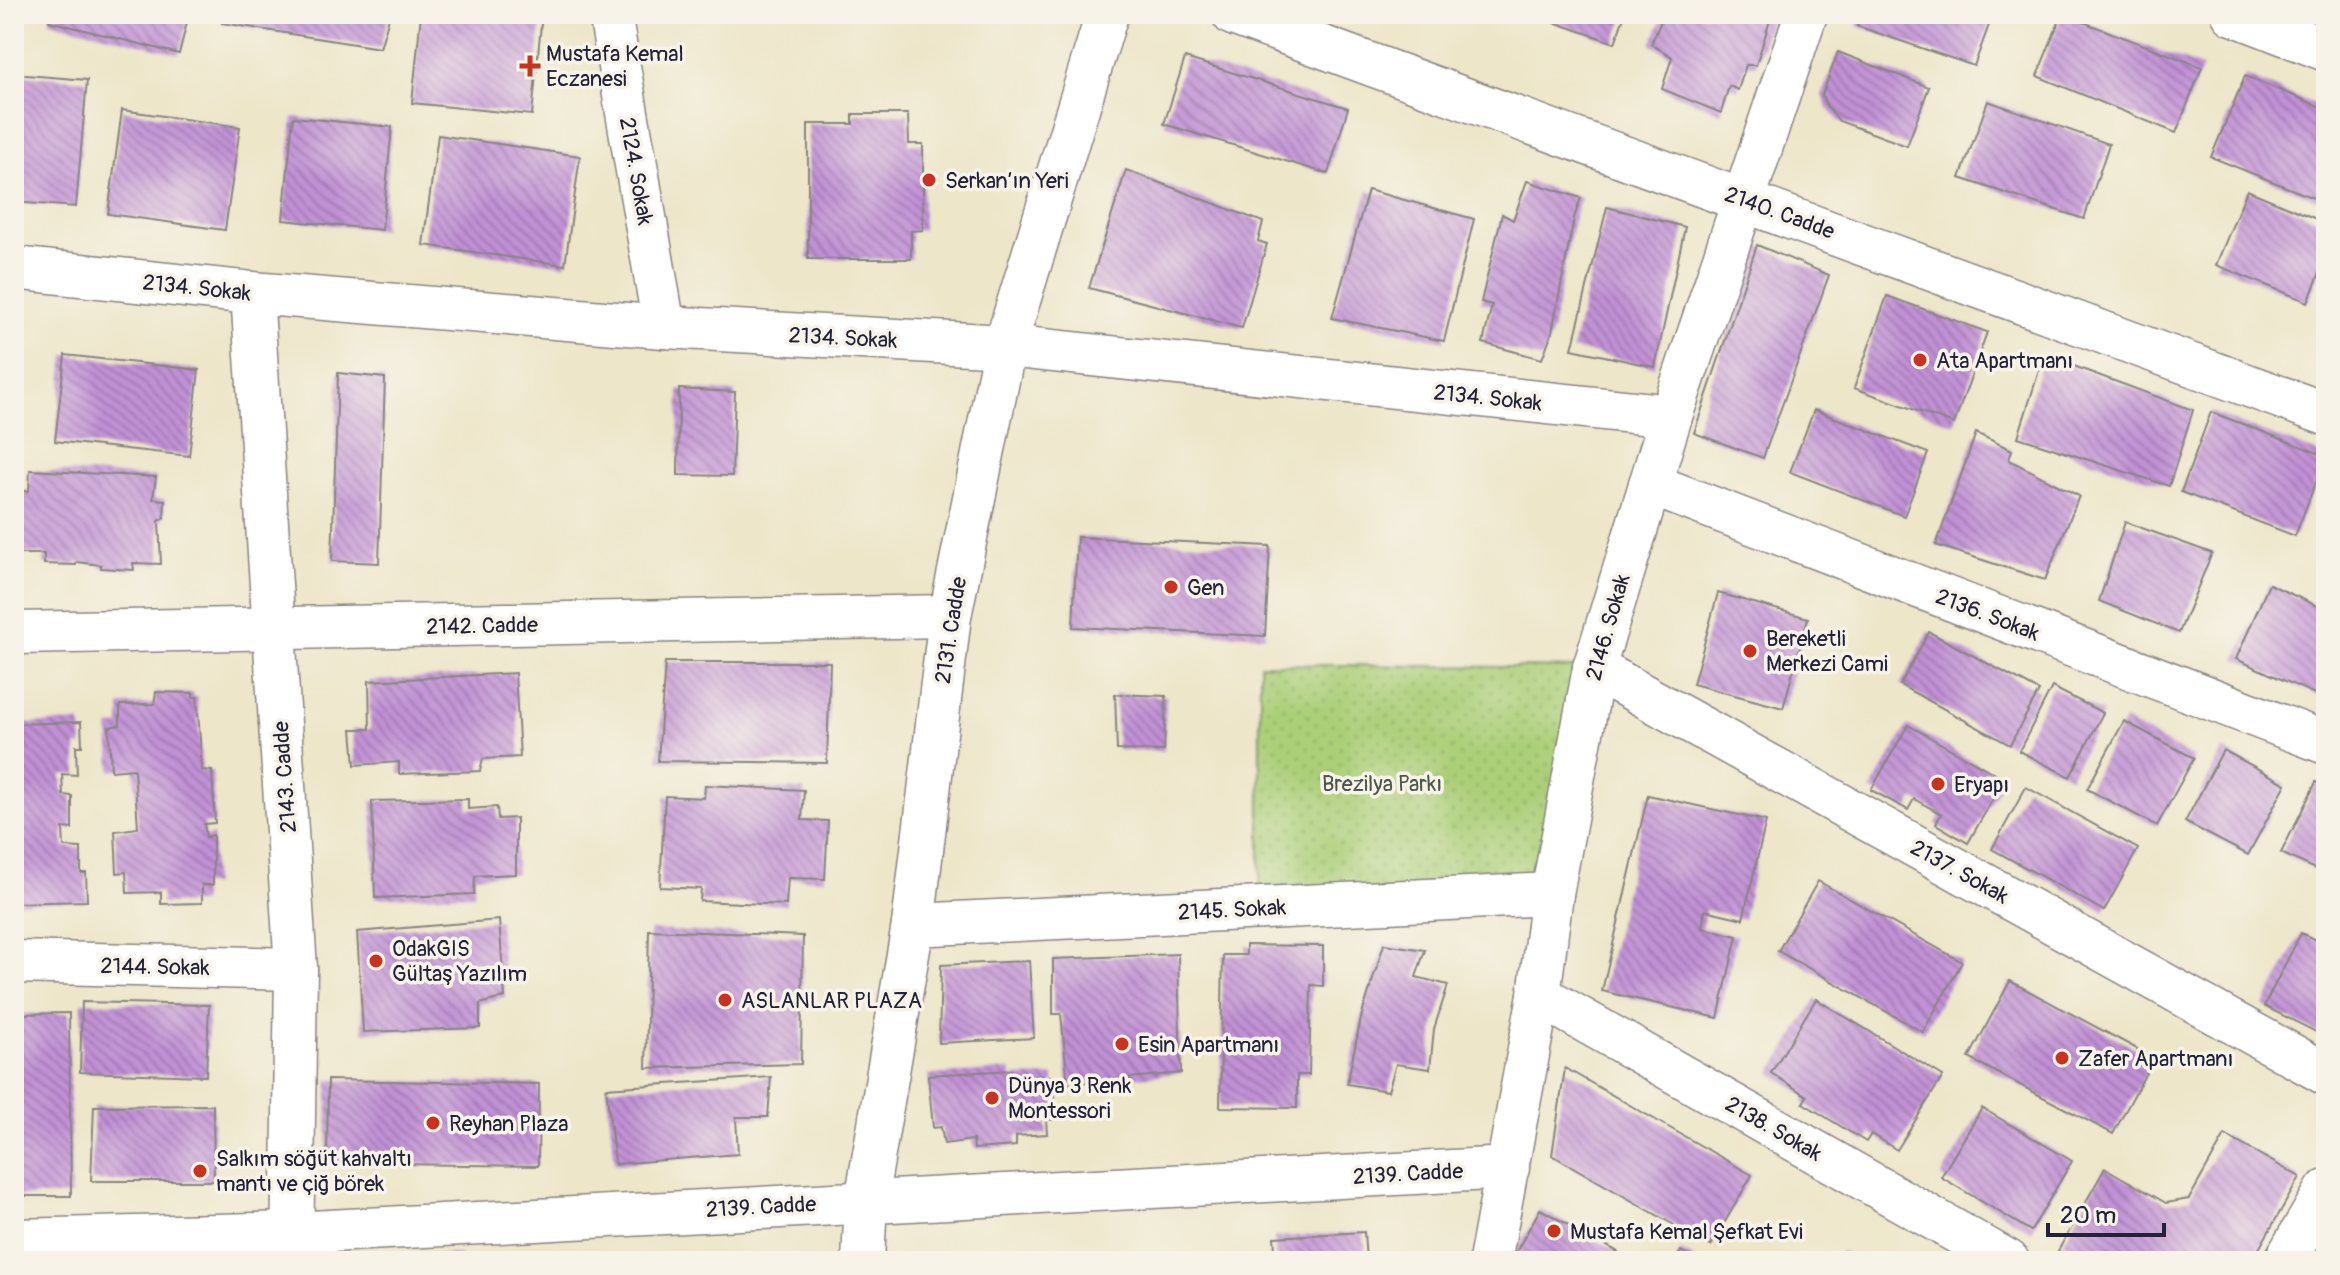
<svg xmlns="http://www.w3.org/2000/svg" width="2340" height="1275" viewBox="0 0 2340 1275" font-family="Pangolin,sans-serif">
  <defs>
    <pattern id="park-dots" width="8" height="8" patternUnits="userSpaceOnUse" patternTransform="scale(2)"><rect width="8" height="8" fill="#abcf78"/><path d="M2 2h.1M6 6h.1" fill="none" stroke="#93b169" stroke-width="1.8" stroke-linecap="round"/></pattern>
    <pattern id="building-back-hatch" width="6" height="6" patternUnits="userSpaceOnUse" patternTransform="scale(2)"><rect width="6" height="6" fill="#c191d5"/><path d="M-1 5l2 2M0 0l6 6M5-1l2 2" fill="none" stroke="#9c76ae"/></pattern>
  </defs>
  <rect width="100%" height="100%" fill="#f7f3e8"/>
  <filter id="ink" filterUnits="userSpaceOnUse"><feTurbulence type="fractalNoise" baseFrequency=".0125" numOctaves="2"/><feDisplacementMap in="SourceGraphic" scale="16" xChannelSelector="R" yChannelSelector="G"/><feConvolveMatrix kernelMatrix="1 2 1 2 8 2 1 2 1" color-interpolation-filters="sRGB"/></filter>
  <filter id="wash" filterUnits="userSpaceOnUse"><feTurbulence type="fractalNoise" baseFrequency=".006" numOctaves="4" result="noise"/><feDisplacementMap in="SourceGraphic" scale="32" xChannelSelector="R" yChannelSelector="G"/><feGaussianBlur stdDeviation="1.8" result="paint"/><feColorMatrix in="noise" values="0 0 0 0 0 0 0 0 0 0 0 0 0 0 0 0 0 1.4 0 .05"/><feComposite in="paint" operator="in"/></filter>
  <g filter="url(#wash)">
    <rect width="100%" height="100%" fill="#ede6c9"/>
    <!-- park -->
    <polygon fill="url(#park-dots)" stroke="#66785a" stroke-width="2" points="1260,664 1594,668 1552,894 1260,908"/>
    <g id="blocks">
      <!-- building -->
      <g fill="url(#building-back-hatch)">
        <polygon points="51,14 189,14 179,54 49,21"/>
        <polygon points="224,14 390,14 380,48 222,23"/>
        <polygon points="421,14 542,14 532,115 412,103"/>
        <polygon points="1530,14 1625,14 1615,43"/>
        <polygon points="1664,14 1772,14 1756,65 1746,65 1738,90 1729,86 1721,113 1662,89 1672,57 1651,44"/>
        <polygon points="1861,14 1993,14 1974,66 1857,26"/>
        <polygon points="2062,14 2202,67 2176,133 2037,76"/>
        <polygon points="1838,52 1929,87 1907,146 1839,121 1827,107 1822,95"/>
        <polygon points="1185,58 1348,108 1328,174 1164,124"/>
        <polygon points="14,74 87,80 76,207 14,202"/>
        <polygon points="2245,76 2326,109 2326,203 2211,157"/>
        <polygon points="1988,101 2109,144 2084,219 1960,178"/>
        <polygon points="122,110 240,127 225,230 108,214"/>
        <polygon points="853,114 908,114 909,144 923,144 923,230 911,231 911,259 808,259 808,124 853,124"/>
        <polygon points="293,117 392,127 382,230 283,220"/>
        <polygon points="438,135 580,156 565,265 423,245"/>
        <polygon points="1126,170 1263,222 1258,241 1267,244 1242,328 1089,288"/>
        <polygon points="1527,181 1581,198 1574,218 1552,332 1542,359 1483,343 1492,305 1481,302 1502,214 1513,220"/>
        <polygon points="1368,190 1474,219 1444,341 1332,318"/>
        <polygon points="2247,190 2326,223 2326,258 2308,302 2216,265"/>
        <polygon points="1607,207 1685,227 1655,367 1572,349"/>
        <polygon points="1757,245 1829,275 1763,458 1694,433"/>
        <polygon points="1887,296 1987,332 1954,424 1854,388"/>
        <polygon points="65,355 199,370 189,456 55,441"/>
        <polygon points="2044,355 2193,410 2169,486 2018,437"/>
        <polygon points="338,373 385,378 379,563 332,561"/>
        <polygon points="679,389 735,392 732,476 678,475"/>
        <polygon points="1814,410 1928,453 1904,516 1790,472"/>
        <polygon points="2211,412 2326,456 2295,536 2181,492"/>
        <polygon points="1976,433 2012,450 2009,460 2079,496 2045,580 1936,545"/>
        <polygon points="30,470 156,477 153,499 165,500 164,518 159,521 161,564 133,563 134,570 101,568 101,565 77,562 76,565 44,564 44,554 17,554 17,491 29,491"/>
        <polygon points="2125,522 2212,553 2179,633 2099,601"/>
        <polygon points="1077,537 1270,546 1265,636 1073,627"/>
        <polygon points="2269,584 2326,610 2326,699 2236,659"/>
        <polygon points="1718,593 1808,618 1783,708 1693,684"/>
        <polygon points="1929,632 2039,691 2010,745 1900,685"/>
        <polygon points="665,662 830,662 827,763 658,761"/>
        <polygon points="515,673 520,757 483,759 480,771 399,774 399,762 355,765 352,729 370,729 369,681"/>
        <polygon points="2052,687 2103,713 2070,777 2019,751"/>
        <polygon points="156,692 193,693 193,697 197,697 202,770 212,771 215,823 204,824 206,837 213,835 213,885 202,885 202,903 161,904 161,892 127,893 126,872 117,873 115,831 138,828 134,769 111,771 109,727 120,725 120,705 154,704"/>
        <polygon points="1115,694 1166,696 1164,751 1117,750"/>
        <polygon points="2124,721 2194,758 2157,826 2087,789"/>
        <polygon points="81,722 82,746 76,746 77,775 62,774 63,795 72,796 72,829 63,828 64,847 81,848 81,873 86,873 87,901 14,903 14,724"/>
        <polygon points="1908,725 2004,779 1968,843 1936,824 1941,814 1914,799 1908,810 1871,790"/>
        <polygon points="2223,750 2286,784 2248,855 2185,822"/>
        <polygon points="2316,782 2326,787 2326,874 2281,853"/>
        <polygon points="705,785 804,790 802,820 828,821 825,879 788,878 786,905 700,901 701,889 660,887 665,796 704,798"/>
        <polygon points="2026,787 2138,849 2104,911 1992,849"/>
        <polygon points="1648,795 1766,821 1743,919 1705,910 1702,928 1737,936 1718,1018 1602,991"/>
        <polygon points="468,799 468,809 497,807 498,819 516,818 516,874 475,876 474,894 375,898 372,801"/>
        <polygon points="1818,881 1962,962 1923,1032 1778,951"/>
        <polygon points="499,920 505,997 480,1004 480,1028 363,1032 357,932"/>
        <polygon points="649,930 803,936 801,1064 646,1068"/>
        <polygon points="2301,933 2326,945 2326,1037 2264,1006"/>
        <polygon points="1384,944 1425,950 1416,977 1448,985 1434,1029 1430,1069 1396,1064 1388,1091 1347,1084 1362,1014"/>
        <polygon points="1246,945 1323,946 1323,986 1311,985 1309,1075 1297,1075 1297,1108 1220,1107 1223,955 1246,955"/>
        <polygon points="1178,954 1181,1073 1068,1084 1061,1014 1053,1014 1053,959"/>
        <polygon points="1029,961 1034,1038 939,1043 941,965"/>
        <polygon points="2010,981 2154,1058 2113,1134 1969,1058"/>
        <polygon points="1816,999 1943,1076 1897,1150 1871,1134 1866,1142 1803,1103 1807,1096 1771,1073"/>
        <polygon points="82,1002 209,1005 206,1076 80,1072"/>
        <polygon points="69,1013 71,1196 14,1196 14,1014"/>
        <polygon points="1565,1068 1752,1175 1711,1246 1552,1155"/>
        <polygon points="1011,1070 1012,1077 1054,1076 1055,1120 1046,1119 1047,1134 1016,1136 1016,1146 974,1149 973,1140 944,1144 941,1127 933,1128 928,1075"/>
        <polygon points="771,1077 768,1117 736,1117 738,1154 615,1164 606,1088"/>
        <polygon points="328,1080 539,1084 538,1166 327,1163"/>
        <polygon points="213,1105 214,1181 91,1181 94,1106"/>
        <polygon points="1982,1108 2072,1161 2031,1231 1941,1177"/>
        <polygon points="2225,1135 2300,1177 2252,1261 2075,1261 2058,1251 2105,1168 2166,1203 2189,1199"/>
        <polygon points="1540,1209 1618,1252 1613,1261 1511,1261"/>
        <polygon points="1364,1232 1366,1261 1276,1261 1274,1237"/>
        <polygon points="1681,1251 1698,1261 1675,1261"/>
        <polygon points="1843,1251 1859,1261 1836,1261"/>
        <polygon points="460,1254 460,1261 421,1261 421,1256"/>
      </g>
    </g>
  </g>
  <g filter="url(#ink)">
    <use href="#blocks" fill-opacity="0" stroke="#888482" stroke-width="2"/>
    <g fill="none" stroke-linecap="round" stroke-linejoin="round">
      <defs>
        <g id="minor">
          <polyline points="610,14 664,327"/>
          <polyline points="1233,14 2326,414"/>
          <polyline points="2233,14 2326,50"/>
          <polyline points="14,268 252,293 664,327 1005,346 1671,416"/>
          <polyline points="252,293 296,969 292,1261"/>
          <polyline points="1650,484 2326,743"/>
          <polyline points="14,633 950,616"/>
          <polyline points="1594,668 2326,1074"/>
          <polyline points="913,925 1552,894"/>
          <polyline points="14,962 296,969"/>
          <polyline points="1539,995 2008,1261"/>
          <polyline points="14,1240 292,1233 1508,1168"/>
          <polyline points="863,1261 866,1201 913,925 950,616 1005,346 1107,14"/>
          <polyline points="1490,1261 1539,995 1552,894 1594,668 1671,416 1806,14"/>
          <polyline points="2285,1261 2326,1191"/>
        </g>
      </defs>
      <!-- minor casing -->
      <use href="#minor" stroke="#888482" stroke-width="45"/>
      <!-- minor -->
      <use href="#minor" stroke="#fff" stroke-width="42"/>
    </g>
  </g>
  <!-- markers -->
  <g fill="#c8321e" stroke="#f7f3e8" stroke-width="3">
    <path d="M526 54h8v8h8v8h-8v8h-8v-8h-8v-8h8z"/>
    <circle cx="929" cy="180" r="8"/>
    <circle cx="1920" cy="360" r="8"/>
    <circle cx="1171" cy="587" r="8"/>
    <circle cx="1750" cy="651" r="8"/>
    <circle cx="1938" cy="784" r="8"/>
    <circle cx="376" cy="961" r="8"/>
    <circle cx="725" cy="1000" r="8"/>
    <circle cx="1122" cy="1044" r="8"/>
    <circle cx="2062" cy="1058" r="8"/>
    <circle cx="992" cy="1098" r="8"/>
    <circle cx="433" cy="1123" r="8"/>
    <circle cx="200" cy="1171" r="8"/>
    <circle cx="1554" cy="1231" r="8"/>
  </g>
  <g text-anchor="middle" stroke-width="7" stroke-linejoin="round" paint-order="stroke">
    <!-- poi labels -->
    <g font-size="22" fill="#22223b" stroke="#f7f3e8" text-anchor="start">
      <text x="546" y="61">Mustafa Kemal<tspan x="546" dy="25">Eczanesi</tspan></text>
      <text x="945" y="188">Serkan’ın Yeri</text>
      <text x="1936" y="368">Ata Apartmanı</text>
      <text x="1187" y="595">Gen</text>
      <text x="1766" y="646">Bereketli<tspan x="1766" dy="25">Merkezi Cami</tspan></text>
      <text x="1954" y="792">Eryapı</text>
      <text x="392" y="956">OdakGIS<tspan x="392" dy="25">Gültaş Yazılım</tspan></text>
      <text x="741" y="1008">ASLANLAR PLAZA</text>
      <text x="1138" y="1052">Esin Apartmanı</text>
      <text x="2078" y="1066">Zafer Apartmanı</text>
      <text x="1008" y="1093">Dünya 3 Renk<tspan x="1008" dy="25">Montessori</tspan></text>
      <text x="449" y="1131">Reyhan Plaza</text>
      <text x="216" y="1166">Salkım söğüt kahvaltı<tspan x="216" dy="25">mantı ve çiğ börek</tspan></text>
      <text x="1570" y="1239">Mustafa Kemal Şefkat Evi</text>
    </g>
    <!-- street labels -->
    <g font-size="22" fill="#22223b" stroke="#f7f3e8">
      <text transform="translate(637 171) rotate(80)" y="8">2124. Sokak</text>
      <text transform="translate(1780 212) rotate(20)" y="8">2140. Cadde</text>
      <text transform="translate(197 287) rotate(6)" y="8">2134. Sokak</text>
      <text transform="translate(843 337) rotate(3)" y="8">2134. Sokak</text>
      <text transform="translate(1488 397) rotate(6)" y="8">2134. Sokak</text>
      <text transform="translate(1988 614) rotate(21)" y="8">2136. Sokak</text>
      <text transform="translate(482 625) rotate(-1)" y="8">2142. Cadde</text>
      <text transform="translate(1607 627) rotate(-74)" y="8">2146. Sokak</text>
      <text transform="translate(950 630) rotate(-81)" y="8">2131. Cadde</text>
      <text transform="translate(284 777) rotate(-94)" y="8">2143. Cadde</text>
      <text transform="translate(1960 871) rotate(29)" y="8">2137. Sokak</text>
      <text transform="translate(1232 909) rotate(-3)" y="8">2145. Sokak</text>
      <text transform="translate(155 966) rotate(1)" y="8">2144. Sokak</text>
      <text transform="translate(1774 1128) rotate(30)" y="8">2138. Sokak</text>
      <text transform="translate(1408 1173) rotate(-3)" y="8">2139. Cadde</text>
      <text transform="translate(761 1206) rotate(-3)" y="8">2139. Cadde</text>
    </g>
    <!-- park labels -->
    <g font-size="22" fill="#4b564d" stroke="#f7f3e8">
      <text x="1382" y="791">Brezilya Parkı</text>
    </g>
  </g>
  <!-- margin -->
  <rect width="2340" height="1275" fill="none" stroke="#f7f3e8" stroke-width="48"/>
  <!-- scale -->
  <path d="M2048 1223v12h116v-12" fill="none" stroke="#22223b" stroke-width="4"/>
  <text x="2060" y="1223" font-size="24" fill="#22223b" stroke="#f7f3e8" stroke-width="6" paint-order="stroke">20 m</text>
</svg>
